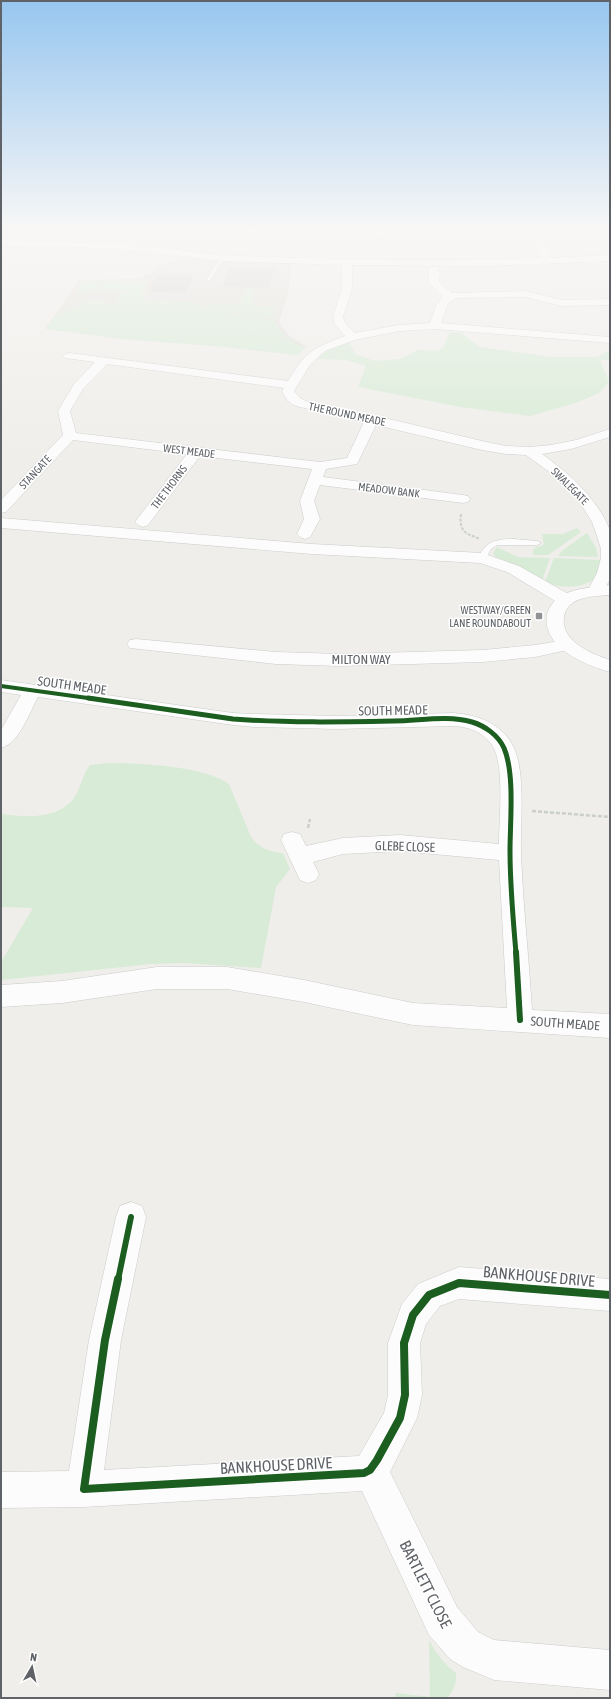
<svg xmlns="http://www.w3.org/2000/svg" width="611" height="1699" viewBox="0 0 611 1699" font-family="'Asap Condensed',sans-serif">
  <rect width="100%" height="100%" fill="#efeeea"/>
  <!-- education -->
  <polygon fill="#e2e0da" points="190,258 292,262 288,294 279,322 289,336 306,346 298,355 216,346 123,339 45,329 79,280 135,279 151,273 163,264"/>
  <!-- green -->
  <g fill="#d8ebd6">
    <polygon points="83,281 100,281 94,292 76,292"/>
    <path d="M103,281L147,282L142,292H138L147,295L144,301L189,302L240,316L274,319C279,335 290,341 304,348L298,355L216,346L123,339L45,329L53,318L89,300L105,301L106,304H120L121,302L116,301L120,294L132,292L97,291Z"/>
    <path d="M247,287L254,288L252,306H276L275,316C253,320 230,312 208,306L207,304L239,305Z"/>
    <polygon points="450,332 461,333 480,347 551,357 597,357 610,350 610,360 600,360 609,382 599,393 576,403 530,416 460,407 358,387 366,366 346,360 317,359 328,350 349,342 355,354 375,361 400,359 418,350 437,351 443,348"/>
    <polygon points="577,528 581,532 548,555 533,555 533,550 536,547 544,545 542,534 563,534"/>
    <polygon points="587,533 596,548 598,557 558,556 563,550"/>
    <polygon points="497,547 518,557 550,558 542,581 496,557 493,553"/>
    <path d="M554,558L601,560L598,577C581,589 563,589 545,582Z"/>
    <path d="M109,763C139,763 205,766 229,784L251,837C259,848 270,852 283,853L290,869L276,887L261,968L184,963L151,964L1,980V962L33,908L1,907V814C25,817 58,820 74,798C81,788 82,775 90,765Z"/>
    <path d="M429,1640C436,1653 444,1664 456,1673C457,1683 454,1690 447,1698H395L396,1693L430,1697Z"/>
  </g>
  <!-- building -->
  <g fill="#d6d5d3" stroke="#deddd9">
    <polygon points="229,268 275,269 269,288 222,287"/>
    <polygon points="157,275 194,276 185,293 148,292"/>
  </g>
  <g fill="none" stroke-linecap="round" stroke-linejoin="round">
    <defs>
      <g id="lane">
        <polygon points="222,257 224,258 210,280 206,281 220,258"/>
        <path d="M514,539L537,541L541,543L537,545H497L491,549L485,560H479L478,558C486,541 496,539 514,539Z"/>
      </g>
      <g id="street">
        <path d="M351,228C362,228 371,231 382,232C402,234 423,233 443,232L448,235L443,238C425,238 360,242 351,228Z"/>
        <path d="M528,228H536L551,258L610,255V261L488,266L352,265V288L343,317L345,323L355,333L399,325L430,323L436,306L443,296L429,283V269L434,266L437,267L440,272L439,282L452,293L525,291L562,300L610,299V305L562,306L525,297L456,298L448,304L441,323L610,337V343L435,329L399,331L355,340L325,351L310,365L294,391L300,398L310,403L372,415L482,441L506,446L530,447L551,445L576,440L610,429V437L571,449L542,454C570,474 596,497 610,530V579L602,594L596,595L590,594L588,590L597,573L601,558V549L597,536L592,522L579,501L548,471L526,455L506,454L482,450L376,425L357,464L326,469L323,477L463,495L468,496L470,499L468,502L463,503L320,485L314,501L320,519L310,537L305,539L300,537L297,534L304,519L300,501L312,469L200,456L148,525L143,527L138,525L135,522L187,454L73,440L6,512L1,513V500L63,435L58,411L74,384L95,362L65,358L63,356L65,354L69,353L288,381C306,351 313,348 345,336L335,324L333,317L342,288V265L222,261L157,253L79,247L1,246V240C53,241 104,243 155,247C178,249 201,254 224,255C329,260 436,262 541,258ZM107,364L284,388L282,391C285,398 289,403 296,406L364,422L347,458L320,462L76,433L70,411L83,389Z"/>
        <polygon points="605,228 610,228 610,232 607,231"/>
        <polygon points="1,518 312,544 482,553 519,566 572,596 574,600 572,604 566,605 560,604 507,572 480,563 312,554 1,528"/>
        <polygon points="136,639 276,652 340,654 483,650 535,645 566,640 572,641 575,645 572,649 535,657 483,662 340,666 276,664 130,648 127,644 130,640"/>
        <path d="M1,680L233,713L254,714L337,716L454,713C479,715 503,724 514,748C526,775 520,824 521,854C523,906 529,958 532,1010L610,1014V1038L413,1025L304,1002L227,989H157L62,1003L1,1007V985L62,981L157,967H227L304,980L413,1003L507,1008L499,860L400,851L343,854L313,862L319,874L316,880L308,883L300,880L281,840L284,834L292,832L300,834L306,846L343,838L400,835L499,844C499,820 505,763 492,745C483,732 469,727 454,726L337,729L254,727L233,725L38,697C29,714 19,743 1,748V730L21,695L1,692Z"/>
        <polygon points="131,1202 142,1206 146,1217 121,1340 104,1470 359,1456 384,1413 388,1395 388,1343 402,1304 418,1284 459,1267 610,1279 610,1311 459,1299 440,1306 426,1324 420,1343 422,1395 417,1418 390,1472 457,1607 478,1632 494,1640 610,1650 610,1690 494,1680 463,1667 450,1659 429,1635 362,1491 84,1507 1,1508 1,1472 69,1471 89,1340 116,1217 120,1206"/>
      </g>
      <path id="secondary" d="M610,585V595C598,596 581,596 571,604C567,608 565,611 564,617C560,641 592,654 610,660V672C585,665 541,647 547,614C549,607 555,599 562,595C577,588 593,587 610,585Z"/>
    </defs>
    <!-- lane casing -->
    <use href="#lane" stroke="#cbcccc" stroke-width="1"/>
    <!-- street casing -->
    <use href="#street" stroke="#cbcccc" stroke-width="1"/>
    <!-- secondary casing -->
    <use href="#secondary" stroke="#cacacb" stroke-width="1"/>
    <!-- path-far1 -->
    <path stroke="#cacfcc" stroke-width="2" stroke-dasharray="3 1.5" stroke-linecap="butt" d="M461,514C459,532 465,533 480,539"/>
    <!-- path -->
    <g stroke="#cacfcc" stroke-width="2.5" stroke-dasharray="4 2" stroke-linecap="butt">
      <polyline points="532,811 610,817"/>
      <polyline points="308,828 310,819"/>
    </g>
    <!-- lane -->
    <use href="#lane" fill="#fdfcfc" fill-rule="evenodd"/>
    <!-- street -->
    <use href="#street" fill="#fdfcfc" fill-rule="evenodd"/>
    <!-- secondary -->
    <use href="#secondary" fill="#fdfcfc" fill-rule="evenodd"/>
    <defs>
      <polyline id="cycleway-far3" points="1,686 95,699"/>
      <path id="cycleway-far2" d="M88,698L233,719C287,723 340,722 394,721C419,721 447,715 472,722C485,726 498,735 504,748C515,774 510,822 510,851C510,885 513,919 516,953"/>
      <g id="cycleway-far1">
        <polyline points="516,952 520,1020"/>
        <polyline points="118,1280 131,1217"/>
      </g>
      <polyline id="cycleway" points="118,1279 105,1340 84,1489 364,1473 370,1470 377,1460 400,1418 405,1395 404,1343 413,1315 429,1295 459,1283 610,1295"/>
    </defs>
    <!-- cycleway-far3 casing -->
    <use href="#cycleway-far3" stroke="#fff" stroke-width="6"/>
    <!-- cycleway-far2 casing -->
    <use href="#cycleway-far2" stroke="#fff" stroke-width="8"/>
    <!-- cycleway-far1 casing -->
    <use href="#cycleway-far1" stroke="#fff" stroke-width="8"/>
    <!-- cycleway casing -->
    <use href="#cycleway" stroke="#fff" stroke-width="10"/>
    <!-- cycleway-far3 -->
    <use href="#cycleway-far3" stroke="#1b5e20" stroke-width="4"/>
    <!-- cycleway-far2 -->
    <use href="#cycleway-far2" stroke="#1b5e20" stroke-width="5"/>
    <!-- cycleway-far1 -->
    <use href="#cycleway-far1" stroke="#1b5e20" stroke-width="6"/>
    <!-- cycleway -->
    <use href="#cycleway" stroke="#1b5e20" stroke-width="8"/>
  </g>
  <!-- sky -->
  <linearGradient id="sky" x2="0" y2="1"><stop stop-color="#97c6ef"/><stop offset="0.49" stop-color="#f8f7f6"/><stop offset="1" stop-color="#f8f7f6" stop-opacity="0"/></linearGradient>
  <rect width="611" height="466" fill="url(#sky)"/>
  <!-- markers -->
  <rect fill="#919496" stroke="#fff" stroke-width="1.5" x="535" y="612" width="8" height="8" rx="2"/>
  <g text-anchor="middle" stroke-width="3" stroke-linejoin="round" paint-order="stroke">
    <!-- far-street labels -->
    <g font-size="11" fill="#5f6368" stroke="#fff">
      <text transform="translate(347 414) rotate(12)" y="4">THE ROUND MEADE</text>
      <text transform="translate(189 451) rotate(7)" y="4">WEST MEADE</text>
      <text transform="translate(35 472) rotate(-47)" y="4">STANGATE</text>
      <text transform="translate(570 486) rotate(45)" y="4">SWALEGATE</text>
      <text transform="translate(169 487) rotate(-53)" y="4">THE THORNS</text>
      <text transform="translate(389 490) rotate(7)" y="4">MEADOW BANK</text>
    </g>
    <!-- far-poi labels -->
    <g font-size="11" fill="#5f6368" stroke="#fff" text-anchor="end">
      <text x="531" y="614">WESTWAY/GREEN<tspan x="531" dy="13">LANE ROUNDABOUT</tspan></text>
    </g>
    <!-- street labels -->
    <g font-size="13" fill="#5f6368" stroke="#fff">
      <text x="361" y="664">MILTON WAY</text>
      <text transform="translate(72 685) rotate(8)" y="5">SOUTH MEADE</text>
      <text transform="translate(393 710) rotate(-1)" y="5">SOUTH MEADE</text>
      <text transform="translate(405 846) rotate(2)" y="5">GLEBE CLOSE</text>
      <text transform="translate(565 1023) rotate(4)" y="5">SOUTH MEADE</text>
    </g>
    <!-- near-street labels -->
    <g font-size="16" fill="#5f6368" stroke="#fff">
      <text transform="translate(539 1276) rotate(5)" y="6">BANKHOUSE DRIVE</text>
      <text transform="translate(276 1465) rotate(-3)" y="6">BANKHOUSE DRIVE</text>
      <text transform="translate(426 1584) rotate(63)" y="6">BARTLETT CLOSE</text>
    </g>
  </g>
  <!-- border -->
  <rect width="611" height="1699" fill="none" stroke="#5f6368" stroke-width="4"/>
  <!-- north arrow -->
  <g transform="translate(32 1667) rotate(9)" stroke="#ffffff" stroke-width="3" paint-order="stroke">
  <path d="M0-3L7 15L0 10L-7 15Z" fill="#5f6368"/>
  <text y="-6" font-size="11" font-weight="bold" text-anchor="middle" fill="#5f6368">N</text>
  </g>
</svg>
